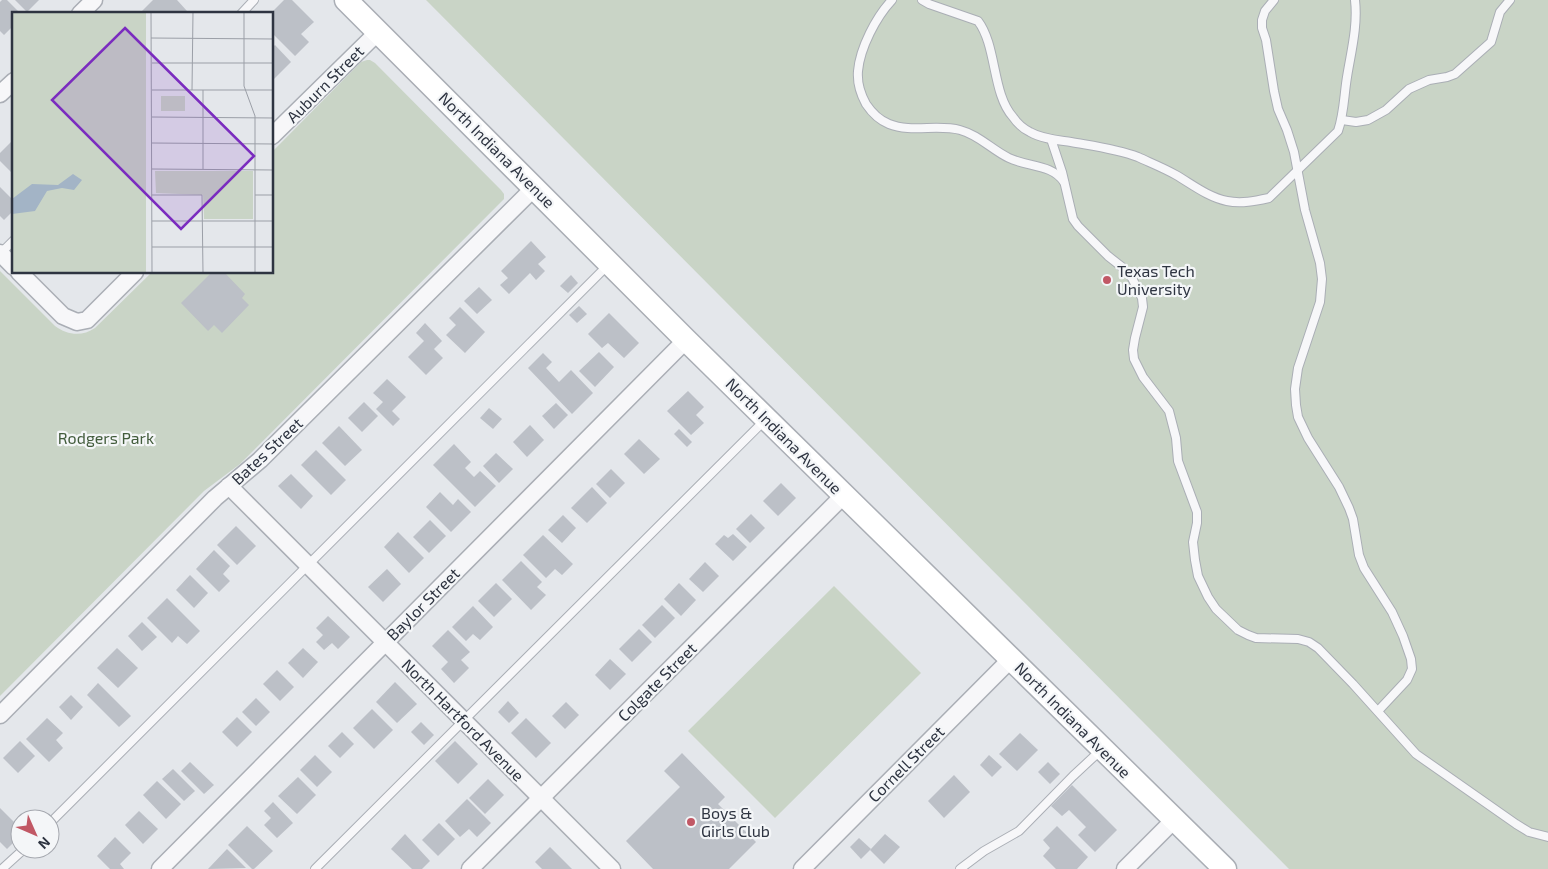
<svg xmlns="http://www.w3.org/2000/svg" width="1548" height="869" viewBox="0 0 1548 869" font-family="'Exo 2',sans-serif">
  <rect width="100%" height="100%" fill="#e4e7eb"/>
  <!-- green -->
  <g fill="#c9d4c6">
    <polygon points="426,0 1548,0 1548,869 1289,869"/>
    <path d="M367,60H370L375,63L501,190L504,194V199L240,464L204,491L0,696V271L55,326C67,335 82,337 95,328L151,273L272,272L273,151L361,62Z"/>
    <polygon points="834,586 921,673 775,818 688,731"/>
  </g>
  <!-- building -->
  <g fill="#bcc0c7">
    <polygon points="2,0 7,0 21,14 14,14 14,25 4,35 0,31 0,2"/>
    <polygon points="15,0 39,0 27,12"/>
    <polygon points="153,0 177,0 187,11 185,14 139,14"/>
    <polygon points="284,0 292,0 314,22 301,34 309,42 295,56 272,33 272,14 270,14"/>
    <polygon points="275,45 291,62 272,81 272,48"/>
    <polygon points="14,139 14,175 0,161 0,153"/>
    <polygon points="0,187 14,201 14,210 4,220 0,216"/>
    <polygon points="531,241 546,257 538,264 545,271 536,280 530,273 509,294 500,285 508,278 501,271"/>
    <polygon points="212,272 224,272 245,294 242,298 249,305 222,333 214,325 208,331 181,303"/>
    <polygon points="571,275 578,283 568,293 560,286"/>
    <polygon points="479,287 492,300 477,314 464,301"/>
    <polygon points="579,306 587,314 577,323 569,315"/>
    <polygon points="460,307 485,332 465,353 446,335 456,325 449,318"/>
    <polygon points="609,313 639,343 624,358 608,343 602,348 588,334"/>
    <polygon points="425,323 442,341 434,349 443,358 426,375 408,357 424,341 416,333"/>
    <polygon points="599,352 614,367 595,387 579,371"/>
    <polygon points="543,353 552,362 546,368 559,382 571,370 593,393 572,414 528,368"/>
    <polygon points="387,379 406,397 392,411 400,419 393,426 376,409 383,402 373,393"/>
    <polygon points="688,391 704,407 696,415 704,423 691,435 667,411"/>
    <polygon points="364,402 378,416 362,432 348,418"/>
    <polygon points="556,403 568,415 554,429 542,416"/>
    <polygon points="489,408 502,419 493,429 480,418"/>
    <polygon points="530,425 544,440 527,457 513,442"/>
    <polygon points="339,426 362,450 345,466 322,443"/>
    <polygon points="679,429 692,442 687,447 674,434"/>
    <polygon points="639,439 660,459 644,474 624,454"/>
    <polygon points="454,444 471,462 465,468 474,477 480,471 496,486 475,507 433,465"/>
    <polygon points="316,450 346,480 331,495 301,465"/>
    <polygon points="496,453 513,469 499,483 483,466"/>
    <polygon points="611,469 625,483 610,498 596,484"/>
    <polygon points="291,474 313,496 301,509 278,486"/>
    <polygon points="781,483 796,498 778,516 763,501"/>
    <polygon points="592,487 607,503 587,523 571,508"/>
    <polygon points="440,492 453,505 458,499 471,512 451,532 426,507"/>
    <polygon points="751,514 765,528 750,543 736,529"/>
    <polygon points="563,515 576,528 562,543 548,530"/>
    <polygon points="430,520 446,536 429,553 413,537"/>
    <polygon points="236,526 256,546 237,565 217,545"/>
    <polygon points="398,532 424,558 409,573 384,547"/>
    <polygon points="733,534 747,547 733,561 715,544 724,535 728,538"/>
    <polygon points="543,535 573,564 562,575 555,569 546,578 523,555"/>
    <polygon points="214,550 230,566 223,574 230,581 219,592 196,569"/>
    <polygon points="521,561 542,582 537,587 546,595 531,610 502,580"/>
    <polygon points="705,562 719,576 703,592 689,579"/>
    <polygon points="387,569 401,584 383,602 368,587"/>
    <polygon points="190,575 208,593 194,608 176,590"/>
    <polygon points="496,583 512,599 494,617 478,601"/>
    <polygon points="679,583 696,600 681,616 664,599"/>
    <polygon points="167,598 200,631 187,644 178,636 172,643 147,618"/>
    <polygon points="662,605 675,618 655,638 642,625"/>
    <polygon points="473,606 493,627 480,640 473,634 466,641 452,627"/>
    <polygon points="328,616 350,637 338,649 332,643 324,650 316,642 323,635 316,628"/>
    <polygon points="142,622 157,637 142,651 128,636"/>
    <polygon points="639,629 652,642 632,662 619,649"/>
    <polygon points="448,630 470,652 461,660 469,668 454,683 441,669 448,662 432,646"/>
    <polygon points="117,648 138,668 118,688 97,668"/>
    <polygon points="303,648 318,662 303,678 288,663"/>
    <polygon points="610,659 626,674 610,690 595,675"/>
    <polygon points="277,670 294,687 280,701 263,684"/>
    <polygon points="395,682 417,704 397,723 376,702"/>
    <polygon points="98,683 131,716 119,727 87,695"/>
    <polygon points="71,695 83,707 71,720 59,707"/>
    <polygon points="256,698 270,712 256,726 242,712"/>
    <polygon points="508,701 519,713 509,723 498,712"/>
    <polygon points="566,702 579,715 565,729 552,716"/>
    <polygon points="372,709 393,730 374,749 353,728"/>
    <polygon points="237,717 252,732 237,747 222,732"/>
    <polygon points="47,718 63,733 56,740 63,748 49,762 26,739"/>
    <polygon points="526,718 551,743 536,758 511,733"/>
    <polygon points="421,722 434,735 424,745 411,732"/>
    <polygon points="342,732 354,744 340,758 328,746"/>
    <polygon points="1020,733 1038,750 1017,771 999,754"/>
    <polygon points="20,741 35,756 18,773 3,758"/>
    <polygon points="455,741 478,764 458,784 435,761"/>
    <polygon points="682,753 725,797 718,804 756,842 729,869 653,869 626,841 680,787 664,771"/>
    <polygon points="315,755 332,772 317,787 300,770"/>
    <polygon points="989,755 1002,767 992,777 980,765"/>
    <polygon points="190,762 214,785 204,794 181,771"/>
    <polygon points="1048,762 1060,774 1050,784 1038,772"/>
    <polygon points="173,769 195,791 184,801 162,779"/>
    <polygon points="954,775 970,792 944,818 928,801"/>
    <polygon points="298,777 316,795 297,814 278,796"/>
    <polygon points="488,779 504,795 485,814 469,798"/>
    <polygon points="157,781 181,804 166,819 143,795"/>
    <polygon points="1072,785 1117,830 1095,852 1078,835 1086,827 1069,810 1062,816 1051,806"/>
    <polygon points="467,799 491,823 477,837 469,829 460,837 445,821"/>
    <polygon points="273,802 293,823 277,838 264,825 271,818 264,811"/>
    <polygon points="0,808 20,828 20,836 7,849 0,842"/>
    <polygon points="139,811 158,829 143,844 125,825"/>
    <polygon points="439,823 455,839 438,856 422,840"/>
    <polygon points="247,826 273,851 254,869 252,869 228,845"/>
    <polygon points="1057,826 1088,857 1077,869 1056,869 1043,856 1050,848 1043,840"/>
    <polygon points="405,834 430,861 422,869 412,869 391,849"/>
    <polygon points="885,834 900,847 884,864 870,850"/>
    <polygon points="115,837 131,853 120,864 124,869 110,869 97,856"/>
    <polygon points="859,838 871,849 861,859 850,847"/>
    <polygon points="550,847 572,869 542,869 535,862"/>
    <polygon points="227,849 246,868 208,869"/>
  </g>
  <g fill="none" stroke-linecap="round" stroke-linejoin="round">
    <defs>
      <g id="service">
        <path d="M892,0C876,17 860,48 858,71C857,83 861,95 866,104C872,113 879,120 889,124C911,133 937,124 960,130C979,135 992,150 1009,158C1028,167 1052,164 1064,182"/>
        <path d="M922,0L929,4L978,21C997,46 992,94 1013,117C1017,123 1024,129 1030,132C1042,139 1058,140 1071,142C1093,146 1117,149 1138,157C1151,163 1164,168 1176,175C1193,185 1208,197 1227,201C1241,204 1255,201 1269,198L1338,131C1344,114 1344,95 1347,77C1351,52 1358,26 1355,0"/>
        <polyline points="1274,0 1265,11 1262,20 1262,28 1266,40 1274,91 1278,109 1287,130 1294,152 1305,210 1320,263 1322,279 1320,302 1298,368 1295,389 1296,405 1298,417 1308,438 1339,487 1349,508 1353,519 1359,555 1364,568 1392,612 1403,636 1411,659 1412,669 1407,680 1378,711"/>
        <polyline points="241,14 254,0"/>
        <polyline points="1342,120 1356,122 1368,120 1386,110 1409,89 1429,80 1447,77 1455,74 1491,42 1500,12 1510,0"/>
        <polyline points="1051,139 1062,172 1073,219 1078,226 1108,256 1122,267 1132,278 1142,298 1143,307 1135,338 1133,350 1134,359 1143,377 1169,411 1176,438 1178,461 1197,512 1197,523 1193,542 1195,560 1198,576 1208,597 1216,609 1238,630 1248,635 1256,638 1298,639 1309,642 1318,648 1353,684 1416,754 1516,824 1529,832 1548,837"/>
        <polyline points="0,254 14,240"/>
        <polyline points="50,823 607,266"/>
        <polyline points="2,869 24,849"/>
        <polyline points="315,869 765,420"/>
        <polyline points="960,869 984,851 1019,831 1073,776 1101,750"/>
      </g>
      <g id="minor">
        <polyline points="80,14 94,0"/>
        <polyline points="0,94 14,81"/>
        <polyline points="272,136 378,32"/>
        <polyline points="0,253 14,267"/>
        <polyline points="19,272 63,316 77,322 87,320 135,272"/>
        <polyline points="229,486 612,869"/>
        <polyline points="0,715 215,498 260,460 534,188"/>
        <polyline points="160,869 686,340"/>
        <polyline points="470,869 844,495"/>
        <polyline points="802,869 1011,659"/>
        <polyline points="1125,869 1174,820"/>
      </g>
      <polyline id="secondary" points="346,0 686,340 1225,869"/>
    </defs>
    <!-- service casing -->
    <use href="#service" stroke="#aaaeb5" stroke-width="10"/>
    <!-- minor casing -->
    <use href="#minor" stroke="#aaaeb5" stroke-width="19"/>
    <!-- secondary casing -->
    <use href="#secondary" stroke="#aaaeb5" stroke-width="25"/>
    <!-- service -->
    <use href="#service" stroke="#f7f7f9" stroke-width="8"/>
    <!-- minor -->
    <use href="#minor" stroke="#f7f7f9" stroke-width="16"/>
    <!-- secondary -->
    <use href="#secondary" stroke="#fff" stroke-width="22"/>
  </g>
  <!-- markers -->
  <g fill="#c15865" stroke="#f4f6f8" stroke-width="2">
    <circle cx="1107" cy="280" r="5"/>
    <circle cx="691" cy="822" r="5"/>
  </g>
  <g text-anchor="middle" stroke-width="4.5" stroke-linejoin="round" paint-order="stroke">
    <!-- street labels -->
    <g font-size="16" fill="#2e3441" stroke="#f4f6f8">
      <text transform="translate(325 84) rotate(-45)" y="6">Auburn Street</text>
      <text transform="translate(497 150) rotate(45)" y="6">North Indiana Avenue</text>
      <text transform="translate(784 436) rotate(45)" y="6">North Indiana Avenue</text>
      <text transform="translate(267 451) rotate(-43)" y="6">Bates Street</text>
      <text transform="translate(423 604) rotate(-45)" y="6">Baylor Street</text>
      <text transform="translate(657 682) rotate(-45)" y="6">Colgate Street</text>
      <text transform="translate(463 720) rotate(45)" y="6">North Hartford Avenue</text>
      <text transform="translate(1073 720) rotate(45)" y="6">North Indiana Avenue</text>
      <text transform="translate(906 764) rotate(-45)" y="6">Cornell Street</text>
    </g>
    <!-- poi labels -->
    <g font-size="16" fill="#2e3441" stroke="#f4f6f8" text-anchor="start">
      <text x="1117" y="277">Texas Tech<tspan x="1117" dy="18">University</tspan></text>
      <text x="701" y="819">Boys &amp;<tspan x="701" dy="18">Girls Club</tspan></text>
    </g>
    <!-- park labels -->
    <g font-size="16" fill="#425c3c" stroke="#f4f6f8">
      <text x="106" y="444">Rodgers Park</text>
    </g>
  </g>
  <!-- overview -->
  <g transform="translate(12 12)">
    <rect width="261" height="261" fill="#e4e7eb"/>
    <path d="M0,0H134V261H0ZM149,84H173V99H149ZM143,159H241V207H192L191,183L144,181Z" fill="#c9d4c6"/>
    <path d="M61,162L70,168L62,178L50,176L35,179L23,199L0,202V187L20,172L46,173Z" fill="#a3b4c6"/>
    <path fill="none" stroke="#9b9fa7" stroke-width="1" d="M139,0L140,261M232,0V74L243,104V261M139,26L262,27M140,51H262M140,78H262M180,78L181,0M191,78V157M140,105L262,106M140,131L262,132M140,157L262,158M140,183H190L191,261M243,183H262M140,209H262M140,235H262M140,261H243"/>
    <path fill="#7b2cbf" fill-opacity="0.15" stroke="#7b2cbf" stroke-width="2.5" d="M113,16L242,144L169,217L40,88Z"/>
    <rect width="261" height="261" fill="none" stroke="#2e3441" stroke-width="2.5"/>
  </g>
  <!-- north arrow -->
  <g transform="translate(35 834) rotate(135)"><circle r="24" fill="#f4f6f8" stroke="#a5a8af"/>
  <path d="M0-4L9 19L0 12L-9 19Z" fill="#c15865"/>
  <text y="-8" font-size="14" font-weight="bold" text-anchor="middle" fill="#2e3441">N</text>
  </g>
</svg>
